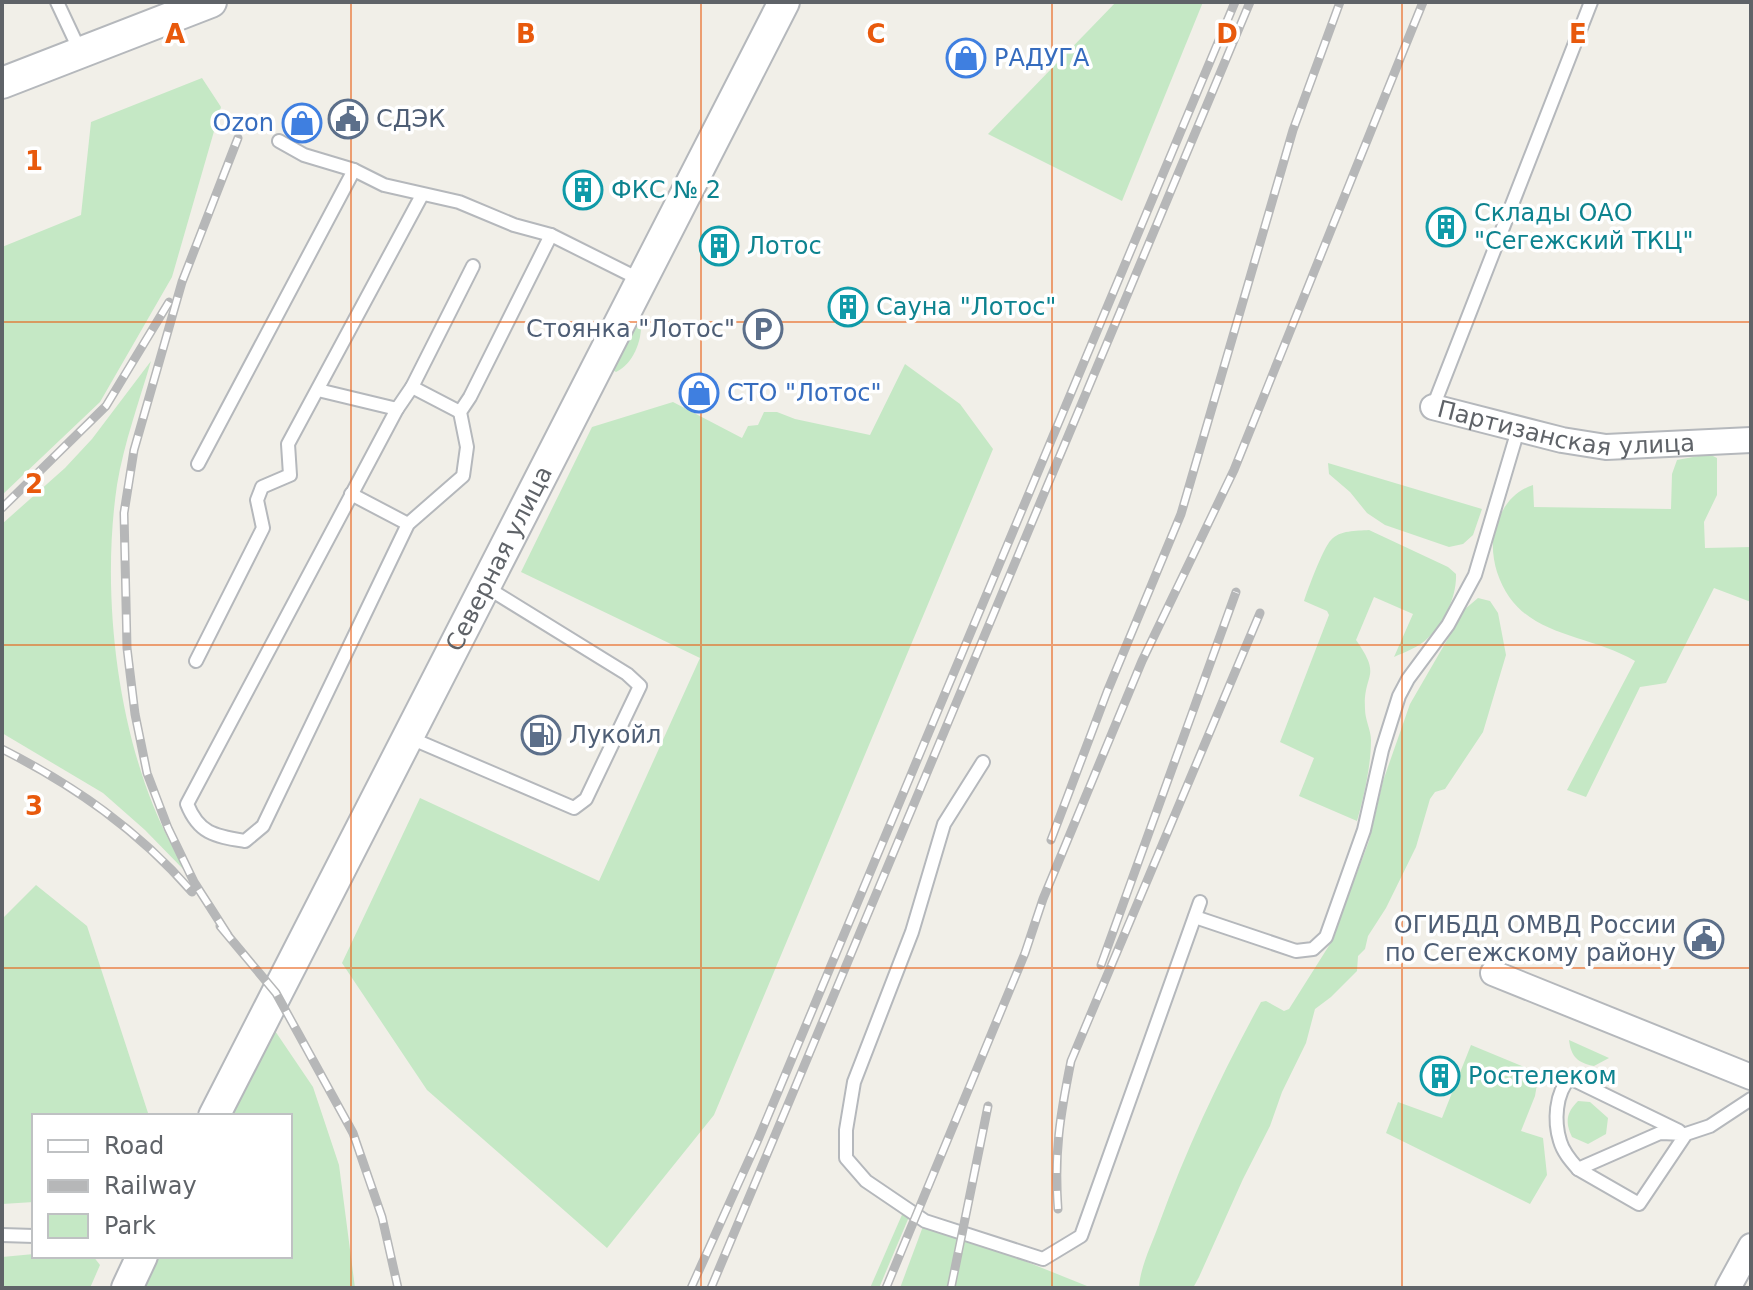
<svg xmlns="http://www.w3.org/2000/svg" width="1753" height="1290" viewBox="0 0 1753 1290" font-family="'DejaVu Sans',sans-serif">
  <rect width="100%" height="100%" fill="#f1efe8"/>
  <!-- green -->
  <g fill="#c5e8c5">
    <polygon points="1116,2 1203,2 1122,201 988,134"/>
    <polygon points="202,78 221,107 172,277 100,402 2,495 2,247 81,215 91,122"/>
    <path d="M633,318L641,323C642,341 633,364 616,372L608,367Z"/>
    <path d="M151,361C139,402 124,443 117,485C102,586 115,710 153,805C162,828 174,849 185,871L145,830L103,793L2,733V524L65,468L92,439Z"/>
    <polygon points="905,364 960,404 993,449 714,1115 607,1248 427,1090 342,963 420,798 599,881 700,658 521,572 592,427 673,402 742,438 748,426 758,425 764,412 777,412 795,419 870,435"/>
    <path d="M1709,454L1717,458V495L1704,522L1705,548L1751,547V602L1714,588L1666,683L1640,687L1586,797L1567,790L1635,661C1584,631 1519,639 1497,572C1493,559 1491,542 1495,529C1501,509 1512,492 1533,485L1534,507L1671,509L1672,474L1677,460Z"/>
    <polygon points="1328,463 1482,509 1473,535 1463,544 1449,547 1385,525 1367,513 1350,492 1329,474"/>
    <path d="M1369,530L1448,567L1456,574C1457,596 1444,623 1428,638C1419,647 1405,652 1394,657L1413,614L1374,597L1356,640C1383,678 1363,672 1365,709C1365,720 1371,730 1371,740C1371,766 1364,796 1357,821L1299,796L1314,758L1280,742L1329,615L1327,611L1304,601C1308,589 1323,548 1331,540C1340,530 1356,531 1369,530Z"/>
    <path d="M1478,598L1490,601L1498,613L1506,655L1483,732L1445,789L1435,792L1430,799L1416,847L1386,908L1368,936L1365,949L1358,956L1357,971L1331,997L1315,1009L1306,1043L1282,1092L1270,1126L1243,1179L1199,1277L1193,1288H1139C1140,1267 1152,1244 1159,1224C1187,1147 1222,1073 1261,1002L1266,1001L1284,1011L1289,1009L1330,944L1369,841L1383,781L1410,704L1465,609Z"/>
    <polygon points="36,885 87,926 149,1116 34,1116 34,1202 2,1204 2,919"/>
    <polygon points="269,1022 313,1087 339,1165 355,1288 136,1288 151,1256 290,1256 290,1116 220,1116"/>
    <path d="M1569,1040L1609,1058L1594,1066C1578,1063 1571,1057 1569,1040Z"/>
    <polygon points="1471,1045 1539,1073 1535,1096 1521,1131 1543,1138 1547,1175 1530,1204 1386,1133 1398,1102 1442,1118"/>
    <path d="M1578,1101L1590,1102L1608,1118L1606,1134L1588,1144L1572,1137C1565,1122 1566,1113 1578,1101Z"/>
    <polygon points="908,1201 914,1205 879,1288 870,1288"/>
    <polygon points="925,1221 1092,1288 900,1288"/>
    <polygon points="34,1254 34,1256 93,1256 100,1265 90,1288 2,1288 2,1257"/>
  </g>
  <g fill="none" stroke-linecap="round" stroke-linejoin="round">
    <defs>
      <g id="service">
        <polyline points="57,2 80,51"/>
        <polyline points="279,141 304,155 354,170 384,185 459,202 514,225 551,235 641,280"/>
        <polyline points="412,387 460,412"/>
        <polyline points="318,390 397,409 412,387 473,266"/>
        <polyline points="1433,407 1591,2"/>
        <path d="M397,409L187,804C199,834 215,836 245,841L263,826L408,524L463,476L467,447L460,412L470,397L551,235"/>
        <polyline points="198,464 354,170"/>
        <polyline points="351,494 408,524"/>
        <polyline points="196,661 263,528 257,500 262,487 290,475 288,444 422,195"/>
        <polyline points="408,737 574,808 586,799 640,686 627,674 486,587"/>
        <polyline points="983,762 944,824 912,932 854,1082 846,1130 846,1158 866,1181 925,1221 1043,1259 1081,1236 1200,902"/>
        <polyline points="1195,917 1296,951 1313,949 1326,937 1364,830 1382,750 1399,696 1408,679 1448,625 1475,575 1518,430"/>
        <polyline points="1686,1134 1639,1204 1578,1169 1660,1133 1686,1134 1710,1126 1751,1099"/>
        <path d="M1578,1169C1571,1161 1563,1152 1560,1141C1554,1122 1555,1093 1570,1078L1679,1131"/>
        <polyline points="2,1235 34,1236"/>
      </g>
      <g id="minor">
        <path id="s1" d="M1433,407L1562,440L1606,447L1751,440"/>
        <polyline points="1493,973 1751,1077"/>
        <polyline points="1728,1288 1751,1246"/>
      </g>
      <g id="tertiary">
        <polyline points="2,83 211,2"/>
        <path id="s2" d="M214,1116L784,2"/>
        <polyline points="127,1288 142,1256"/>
      </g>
    </defs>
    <!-- service casing -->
    <use href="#service" stroke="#b5b8bc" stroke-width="16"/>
    <!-- minor casing -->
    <use href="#minor" stroke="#b5b8bc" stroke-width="28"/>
    <!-- tertiary casing -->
    <use href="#tertiary" stroke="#b5b8bc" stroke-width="34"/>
    <!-- service -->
    <use href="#service" stroke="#fff" stroke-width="12"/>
    <!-- minor -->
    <use href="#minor" stroke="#fff" stroke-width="24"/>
    <!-- tertiary -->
    <use href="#tertiary" stroke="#fff" stroke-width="30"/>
    <defs>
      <g id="rail">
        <polyline points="2,508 106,406 169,302"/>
        <path d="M2,749C75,786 138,830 192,892"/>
        <polyline points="1051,840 1107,692 1181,514 1293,130 1340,2"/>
        <polyline points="220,926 276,993 353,1133 382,1217 398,1288"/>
        <polyline points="228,935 194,882 168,828 147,773 135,714 127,648 124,513 134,450 182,282 238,138"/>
        <polyline points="1101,965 1236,592"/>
        <path d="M1058,1209C1054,1152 1060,1116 1071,1061L1260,613"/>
        <polyline points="691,1288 757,1142 1235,2"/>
        <polyline points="711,1288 1250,2"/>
        <polyline points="886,1288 1025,953 1043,899 1142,661 1234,470 1423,2"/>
        <polyline points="951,1288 988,1106"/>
      </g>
    </defs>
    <!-- rail casing -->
    <use href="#rail" stroke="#b6b7b8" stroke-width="9"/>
    <!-- rail -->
    <use href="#rail" stroke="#fff" stroke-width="6" stroke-dasharray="18" stroke-linecap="butt"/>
  </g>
  <!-- grid -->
  <path fill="none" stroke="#e8590c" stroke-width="2" stroke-opacity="0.55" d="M351,2V1288M701,2V1288M1052,2V1288M1402,2V1288M2,322H1751M2,645H1751M2,968H1751"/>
  <!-- icons -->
  <defs>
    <symbol id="shop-ring" viewBox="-11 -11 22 22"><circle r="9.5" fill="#fff" stroke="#3f7fe0" stroke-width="1.5"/><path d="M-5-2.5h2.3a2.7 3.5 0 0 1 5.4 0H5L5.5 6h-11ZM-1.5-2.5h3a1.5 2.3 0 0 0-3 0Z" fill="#3f7fe0"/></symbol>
    <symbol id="civic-ring" viewBox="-11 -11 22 22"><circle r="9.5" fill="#fff" stroke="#5c6f8a" stroke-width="1.5"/><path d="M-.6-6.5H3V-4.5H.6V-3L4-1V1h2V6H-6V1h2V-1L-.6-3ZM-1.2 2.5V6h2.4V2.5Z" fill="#5c6f8a"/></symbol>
    <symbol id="building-ring" viewBox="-11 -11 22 22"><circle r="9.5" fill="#fff" stroke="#0f9aa8" stroke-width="1.5"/><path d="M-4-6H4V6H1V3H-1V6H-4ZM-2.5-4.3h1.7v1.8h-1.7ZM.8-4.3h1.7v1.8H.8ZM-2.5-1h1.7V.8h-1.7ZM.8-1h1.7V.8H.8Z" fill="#0f9aa8"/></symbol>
    <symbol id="parking-ring" viewBox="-11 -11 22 22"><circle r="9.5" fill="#fff" stroke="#5c6f8a" stroke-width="1.5"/><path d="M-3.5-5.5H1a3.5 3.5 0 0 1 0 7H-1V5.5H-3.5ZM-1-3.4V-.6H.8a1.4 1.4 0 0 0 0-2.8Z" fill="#5c6f8a"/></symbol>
    <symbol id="fuel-ring" viewBox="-11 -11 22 22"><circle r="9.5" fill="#fff" stroke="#5c6f8a" stroke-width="1.5"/><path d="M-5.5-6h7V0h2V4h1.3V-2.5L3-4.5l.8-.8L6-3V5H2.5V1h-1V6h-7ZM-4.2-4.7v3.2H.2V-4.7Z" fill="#5c6f8a"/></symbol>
  </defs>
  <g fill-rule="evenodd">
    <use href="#shop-ring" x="944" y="36" width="44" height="44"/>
    <use href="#civic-ring" x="326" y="97" width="44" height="44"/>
    <use href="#shop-ring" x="280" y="101" width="44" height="44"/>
    <use href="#building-ring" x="561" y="168" width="44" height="44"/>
    <use href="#building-ring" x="1424" y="205" width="44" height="44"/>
    <use href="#building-ring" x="697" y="224" width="44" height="44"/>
    <use href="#building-ring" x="826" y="285" width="44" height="44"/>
    <use href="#parking-ring" x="741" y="307" width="44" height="44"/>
    <use href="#shop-ring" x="677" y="371" width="44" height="44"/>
    <use href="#fuel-ring" x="519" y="713" width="44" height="44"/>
    <use href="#civic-ring" x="1682" y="917" width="44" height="44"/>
    <use href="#building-ring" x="1418" y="1054" width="44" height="44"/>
  </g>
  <g text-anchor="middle" stroke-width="7" stroke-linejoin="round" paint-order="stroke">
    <!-- shop labels -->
    <g font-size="24" fill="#366cbe" stroke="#fff" text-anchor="start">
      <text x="994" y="66">РАДУГА</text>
      <text x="274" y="131" text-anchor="end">Ozon</text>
      <text x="727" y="401">СТО "Лотос"</text>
    </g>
    <!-- service labels -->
    <g font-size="24" fill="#4e5e75" stroke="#fff" text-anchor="start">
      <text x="376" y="127">СДЭК</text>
      <text x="735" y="337" text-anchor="end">Стоянка "Лотос"</text>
      <text x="569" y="743">Лукойл</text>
      <text x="1676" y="933" text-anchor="end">ОГИБДД ОМВД России<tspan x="1676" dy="28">по Сегежскому району</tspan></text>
    </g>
    <!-- culture labels -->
    <g font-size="24" fill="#0d838f" stroke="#fff" text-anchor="start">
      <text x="611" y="198">ФКС № 2</text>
      <text x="1474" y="221">Склады ОАО<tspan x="1474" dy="28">"Сегежский ТКЦ"</tspan></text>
      <text x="747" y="254">Лотос</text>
      <text x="876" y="315">Сауна "Лотос"</text>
      <text x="1468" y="1084">Ростелеком</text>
    </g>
    <!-- street labels -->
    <g font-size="24" fill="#5f6368" stroke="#fff">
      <text dy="8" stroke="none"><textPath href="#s1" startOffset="136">Партизанская улица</textPath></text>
      <text dy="8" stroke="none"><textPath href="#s2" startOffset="626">Северная улица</textPath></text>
    </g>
  </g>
  <g font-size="26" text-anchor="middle" font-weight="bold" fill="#e8590c" stroke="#fff" stroke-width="7" stroke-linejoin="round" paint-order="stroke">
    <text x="175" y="43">A</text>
    <text x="526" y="43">B</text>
    <text x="876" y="43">C</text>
    <text x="1227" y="43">D</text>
    <text x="1578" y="43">E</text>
    <text x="34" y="170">1</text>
    <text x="34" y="493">2</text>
    <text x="34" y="815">3</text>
  </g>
  <!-- border -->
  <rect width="1753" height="1290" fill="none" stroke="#5f6368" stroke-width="8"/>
  <!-- legend -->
  <rect x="32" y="1114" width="260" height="144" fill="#ffffff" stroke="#bfc1c3" stroke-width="2"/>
  <rect x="48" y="1140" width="40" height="12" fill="#ffffff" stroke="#bfc1c3" stroke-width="2"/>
  <text x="104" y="1154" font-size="24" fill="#5f6368">Road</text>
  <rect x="48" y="1180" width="40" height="12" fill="#b6b7b8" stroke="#bfc1c3" stroke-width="2"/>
  <text x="104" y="1194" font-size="24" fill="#5f6368">Railway</text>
  <rect x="48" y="1214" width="40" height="24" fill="#c5e8c5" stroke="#bfc1c3" stroke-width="2"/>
  <text x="104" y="1234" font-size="24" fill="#5f6368">Park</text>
</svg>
